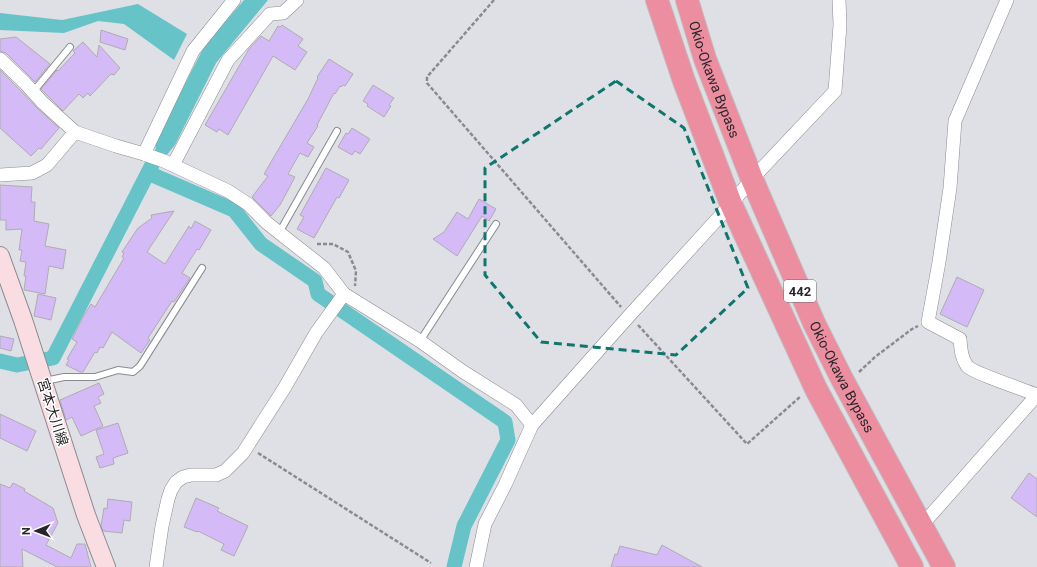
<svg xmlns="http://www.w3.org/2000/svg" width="1037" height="567" viewBox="0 0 1037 567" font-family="Roboto,'Noto Sans JP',sans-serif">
  <rect width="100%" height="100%" fill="#dfe0e5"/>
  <!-- water -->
  <g fill="#66c4c9">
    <polygon points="244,0 268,0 216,63 175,145 166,156 155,152 157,138 204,47"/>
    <polygon points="138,4 187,34 174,60 124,24 98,21 64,33 0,30 0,13 62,20"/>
  </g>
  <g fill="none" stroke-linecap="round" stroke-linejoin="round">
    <!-- canal -->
    <g stroke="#66c4c9" stroke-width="15">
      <polyline points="148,173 234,210 261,244 315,281 318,294 505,422 508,440 464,526 454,567"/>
      <polyline points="0,361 17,365 53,358 152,165"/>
    </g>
  </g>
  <!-- building -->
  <g fill="#d5baf8" stroke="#aeacb1">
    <polygon points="282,25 303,39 298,46 307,52 295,70 273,56 228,135 219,129 217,132 205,125 249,49 261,36 269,41 278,26 280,27"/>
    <polygon points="101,30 128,39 125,50 100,42"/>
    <polygon points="16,37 50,64 35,82 6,53 0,51 0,39"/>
    <polygon points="83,42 97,57 99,45 120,68 114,75 111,74 90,96 88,93 83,98 79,94 63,111 41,89 57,70 58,71 75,53 73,51"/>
    <polygon points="329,59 353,74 345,86 343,85 341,87 340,86 335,94 334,93 317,125 318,126 307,143 314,147 308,157 300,153 288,174 295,177 280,205 271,216 252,197 268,176 264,174 308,99 318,78 317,77"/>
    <polygon points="0,70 19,89 37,108 59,128 41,149 39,148 31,156 0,128"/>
    <polygon points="373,85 394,98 389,105 391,106 384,117 367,106 368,104 363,101"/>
    <polygon points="352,128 370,139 360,154 355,151 352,155 338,147 346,133 348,134"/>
    <polygon points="326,168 349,180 339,198 337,197 314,238 297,229 304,217 300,215"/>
    <polygon points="0,185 32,187 31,202 35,202 34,221 49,224 45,246 66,250 63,269 49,266 45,294 24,290 26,276 24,276 26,262 20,261 22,250 19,250 22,229 6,230 6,220 0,220"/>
    <polygon points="479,199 496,209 489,221 482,216 457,256 433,239 444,232 457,212 468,219"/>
    <polygon points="174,211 147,252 165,264 189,226 191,229 195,221 211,230 199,250 197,249 182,273 190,278 174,302 172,301 148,338 150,340 141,353 112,332 103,348 100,347 97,353 95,352 83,372 80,372 66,365 69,360 67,359 77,342 72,339 83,317 91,304 95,307 124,258 122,257 124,253 122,252 138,228 152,218 151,215"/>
    <polygon points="957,277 984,290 967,327 940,314"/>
    <polygon points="38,294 56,298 51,320 34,316"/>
    <polygon points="0,336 14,339 11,351 0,348"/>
    <polygon points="99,383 104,394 98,397 101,403 94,406 103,426 81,436 72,417 66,420 60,400"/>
    <polygon points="0,414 36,431 27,451 0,438"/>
    <polygon points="118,423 128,453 113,458 114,464 100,468 96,457 104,454 96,430"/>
    <polygon points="1029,473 1037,479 1037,517 1011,498"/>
    <polygon points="13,483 25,489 24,491 53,508 58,523 46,545 71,558 77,544 85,544 91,567 57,567 22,549 23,567 0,567 0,484 10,488"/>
    <polygon points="196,498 219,508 217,511 248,526 234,556 221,550 224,544 198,531 197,532 184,527"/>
    <polygon points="108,499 132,502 130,521 124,520 122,533 103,531 101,526 104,508 107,509"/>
    <polygon points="662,545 702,567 611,567 615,554 617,555 620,546 657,555"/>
  </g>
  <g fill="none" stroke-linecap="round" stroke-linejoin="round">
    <defs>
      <g id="lane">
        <polyline points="33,92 70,47"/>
        <polyline points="279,233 337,131"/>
        <polyline points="420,341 496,224"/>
        <polyline points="45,381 64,377 95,377 118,370 133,372 140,366 202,268"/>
      </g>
      <g id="street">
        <path d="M1007,0L955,121L950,188L939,262L928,322L960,339C961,349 961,357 967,366C973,373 1025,390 1037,395"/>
        <polyline points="0,59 25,83 42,102 75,132 116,146 144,154 164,161 228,191 248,204 267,223 324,268 344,294 420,341 462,371 516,405 532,425"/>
        <polyline points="144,154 193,51 234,0"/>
        <polyline points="173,165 228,60 270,14 283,13 297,0"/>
        <polyline points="0,175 32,173 47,165 75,132"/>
        <polyline points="922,525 1037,395"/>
        <polyline points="156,567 162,526 168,499 171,490 176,482 183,477 191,475 216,475 225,471 243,453 285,387 316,333 344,294"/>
        <polyline points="476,567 485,524 505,485 532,425 629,316 731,204 752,179 835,91 840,25 839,0"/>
      </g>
      <polyline id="secondary" points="0,256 23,320 86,515 106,567"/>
      <g id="highway">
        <polyline points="657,0 684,81 731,204 816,389 912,567"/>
        <path id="s1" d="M687,0L705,59L752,179L814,323L842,379L944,567"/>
      </g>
    </defs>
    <!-- lane casing -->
    <use href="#lane" stroke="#8a8b90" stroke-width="8"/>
    <!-- street casing -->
    <use href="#street" stroke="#8a8b90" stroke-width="14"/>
    <!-- secondary casing -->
    <use href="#secondary" stroke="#8a8b90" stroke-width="20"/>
    <!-- highway casing -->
    <use href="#highway" stroke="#bebebf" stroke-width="24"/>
    <!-- path -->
    <g stroke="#8a8b8e" stroke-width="2.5" stroke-dasharray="4 2" stroke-linecap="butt">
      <polyline points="494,0 427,77 427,83 621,307"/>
      <polyline points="317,244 333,244 348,252 356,271 355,286"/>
      <polyline points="638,325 747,444 801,396"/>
      <polyline points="859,372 875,357 912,329 918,326"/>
      <polyline points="258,453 431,563"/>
    </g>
    <!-- lane -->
    <use href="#lane" stroke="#fff" stroke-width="6"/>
    <!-- street -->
    <use href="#street" stroke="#fff" stroke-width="13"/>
    <!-- secondary -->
    <use href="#secondary" stroke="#fadde2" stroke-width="18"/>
    <!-- highway -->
    <use href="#highway" stroke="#ed8da0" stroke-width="22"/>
  </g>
  <!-- marked area -->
  <path fill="none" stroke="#0f766e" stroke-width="3" stroke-dasharray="8 5" stroke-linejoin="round" d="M616,81L684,128L748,288L676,355L541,342L485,275V168Z"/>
  <g text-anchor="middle" stroke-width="3" stroke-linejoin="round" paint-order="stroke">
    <!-- shield labels -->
    <rect fill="#fff" stroke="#686869" stroke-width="1" x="784" y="280" width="32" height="22" rx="3"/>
    <g font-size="13" font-weight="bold" fill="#272729">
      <text x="800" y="296">442</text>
    </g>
    <!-- street labels -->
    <g font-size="14" fill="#272729" stroke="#fff">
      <text dy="5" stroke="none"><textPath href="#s1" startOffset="84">Okio-Okawa Bypass</textPath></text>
      <text dy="5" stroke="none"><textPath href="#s1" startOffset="408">Okio-Okawa Bypass</textPath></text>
      <text transform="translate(53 412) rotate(72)" y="5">宮本大川線</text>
    </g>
  </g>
  <!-- north arrow -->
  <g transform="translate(36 531) rotate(269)" stroke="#ffffff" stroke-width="3" paint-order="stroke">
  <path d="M0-3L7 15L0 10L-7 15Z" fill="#272729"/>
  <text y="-6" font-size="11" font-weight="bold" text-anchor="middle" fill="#272729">N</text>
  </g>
</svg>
